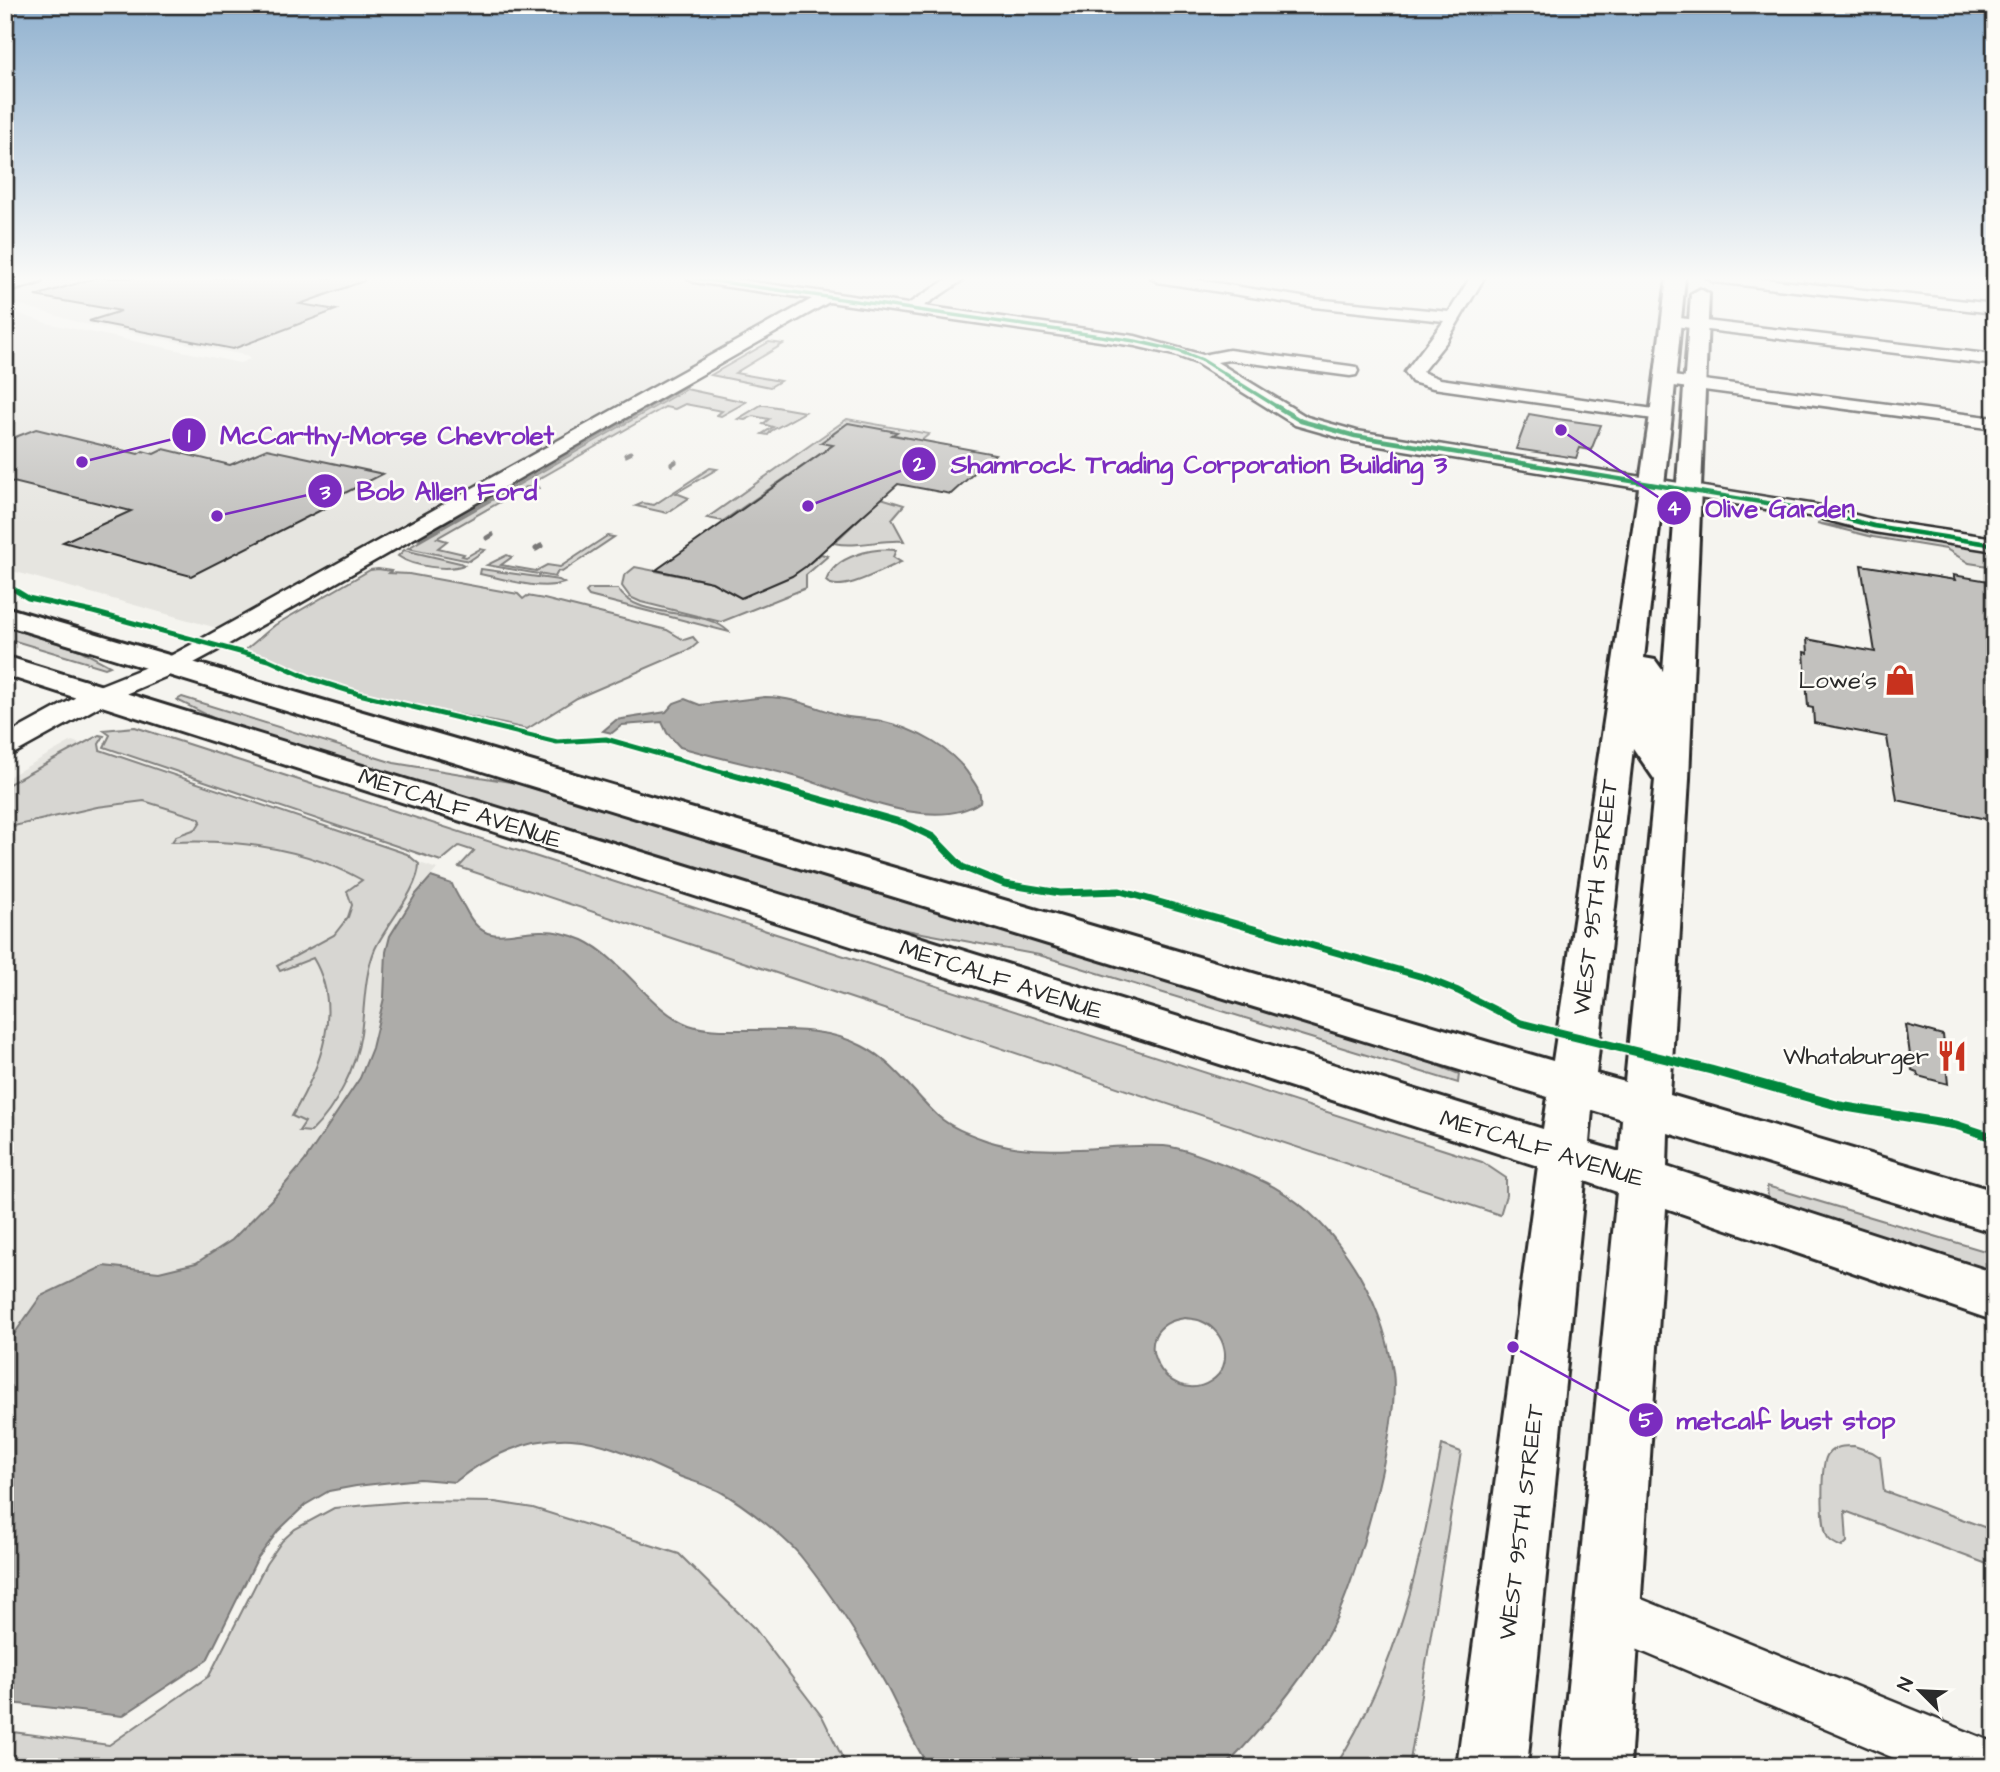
<svg xmlns="http://www.w3.org/2000/svg" width="2000" height="1772" viewBox="0 0 2000 1772" font-family="'Architects Daughter',sans-serif">
  <rect width="100%" height="100%" fill="#f5f4ef"/>
  <filter id="ink" filterUnits="userSpaceOnUse"><feTurbulence type="fractalNoise" baseFrequency=".0143" numOctaves="2"/><feDisplacementMap in="SourceGraphic" scale="14" xChannelSelector="R" yChannelSelector="G"/><feConvolveMatrix kernelMatrix="1 2 1 2 8 2 1 2 1" color-interpolation-filters="sRGB"/></filter>
  <g filter="url(#ink)">
    <!-- built -->
    <g fill="#e6e5e0">
      <polygon points="48,278 666,278 801,298 807,301 217,628 5,569 5,309 46,323 240,363 250,359 245,355 80,323 5,300 5,291"/>
      <polygon points="72,741 437,869 416,894 390,936 386,952 384,998 372,1048 360,1078 304,1162 275,1196 232,1240 196,1263 159,1272 104,1266 41,1295 5,1347 5,779"/>
    </g>
    <!-- green -->
    <g fill="#d7d6d2" stroke="#81807e" stroke-width="2">
      <polygon points="769,342 783,344 735,373 780,381 770,387 711,375"/>
      <polygon points="687,386 419,540 417,539 602,432"/>
      <polygon points="686,389 746,402 721,416 717,415 722,411 685,404 675,409 665,407 532,483 540,488 526,487 437,538 447,541 438,548 464,554 462,556 466,557 480,549 485,550 469,561 408,548"/>
      <polygon points="761,405 765,405 805,412 771,431 768,435 762,434 773,427 763,424 769,419 753,416 745,420 738,419"/>
      <polygon points="847,419 929,434 921,441 848,423 821,442 833,445 723,521 707,518"/>
      <polygon points="710,468 717,469 676,493 689,498 667,513 636,506 643,503 654,505"/>
      <path d="M881,498L904,505L892,519L904,541C881,539 856,548 834,543Z"/>
      <polygon points="1817,523 1995,551 1995,567 1969,563 1946,549 1873,537"/>
      <polygon points="607,536 614,537 562,572 558,571 555,577 487,565 507,555 512,557 501,565 536,571 547,565 560,567"/>
      <path d="M404,550L460,563L464,565C448,571 413,567 398,556Z"/>
      <path d="M896,550L893,557L901,562C884,569 840,595 826,581C835,555 873,548 896,550Z"/>
      <polygon points="821,554 828,556 806,575 806,588 721,622 641,602 630,597 622,586 624,576 635,567 712,582 741,598 805,567"/>
      <polygon points="378,569 391,571 389,573 409,574 518,594 523,599 527,596 544,599 667,630 684,640 693,637 698,643 691,649 577,698 527,729 418,706 331,684 277,661 243,652 275,625 370,570"/>
      <path d="M481,569L559,580L564,583C538,591 506,579 480,574Z"/>
      <path d="M589,589H618C637,621 704,606 729,632L589,596L586,592Z"/>
      <polygon points="5,627 80,650 110,666 105,668 5,638"/>
      <polygon points="182,697 394,763 523,784 1386,1045 1459,1074 1458,1083 1039,955 869,923 219,721 177,700"/>
      <polygon points="135,727 1482,1162 1506,1178 1506,1195 1500,1215 459,867 474,851 459,846 441,861 104,747 110,735 103,730"/>
      <path d="M99,735L104,736L99,744L100,750L407,854L419,864C419,889 386,925 375,949C364,976 365,1004 361,1033C356,1068 336,1108 311,1132L299,1131L305,1122L292,1116C320,1068 344,1010 313,958L280,971L277,966L334,935L348,917L352,905L347,891L362,880C303,847 238,839 172,842L176,836L196,829L201,821L199,818L144,801L97,807L5,828V786Z"/>
      <polygon points="1767,1186 1995,1254 1995,1273 1768,1198"/>
      <path d="M1442,1445L1461,1452L1409,1767H1335C1399,1667 1421,1560 1442,1445Z"/>
      <path d="M1854,1446L1872,1452L1880,1457L1884,1491L1995,1531V1567L1845,1511L1847,1542L1842,1547C1837,1545 1831,1542 1828,1538C1821,1528 1820,1463 1828,1454C1834,1446 1845,1446 1854,1446Z"/>
      <polygon points="414,1501 495,1502 533,1508 679,1554 755,1629 823,1718 847,1767 5,1767 5,1731 109,1745 209,1676 266,1564 282,1541 295,1529 334,1508"/>
    </g>
    <!-- water -->
    <g fill="#adaca9" stroke="#797877" stroke-width="2" fill-rule="evenodd">
      <path d="M765,697C792,697 814,707 839,715C852,719 867,718 881,721C915,729 953,748 971,778C976,785 982,793 980,802C932,835 844,790 794,776C756,766 718,758 680,747L667,733L662,722L622,725L612,733L603,731L616,720L666,712L674,703L685,699L700,705Z"/>
      <path d="M431,877L452,884C456,895 462,902 467,912C487,950 512,929 544,931C557,931 571,935 583,940C622,958 651,1011 689,1025C706,1031 726,1030 744,1030C784,1030 826,1027 862,1046C894,1062 913,1093 938,1116C951,1128 972,1135 988,1141C1046,1159 1105,1143 1164,1146C1185,1147 1233,1168 1254,1177C1330,1210 1381,1291 1393,1372C1400,1421 1362,1557 1342,1605C1319,1662 1267,1723 1225,1767H929C911,1740 900,1711 885,1683C861,1640 833,1597 803,1559C788,1539 743,1504 721,1492C707,1485 691,1481 676,1475C644,1461 607,1441 571,1439C529,1437 487,1456 455,1482L420,1479L356,1486L329,1491L305,1505L278,1531L257,1559L207,1660L122,1716L11,1703L5,1691V1347L41,1296L104,1266L159,1272L196,1263L232,1240L275,1196L304,1162L360,1078L372,1048L384,998L386,952L390,936L416,894ZM1185,1318C1190,1319 1197,1319 1201,1321C1226,1331 1235,1366 1211,1381C1168,1410 1119,1327 1185,1318Z"/>
    </g>
    <g fill="none" stroke-linecap="round" stroke-linejoin="round">
      <!-- stream -->
      <g stroke="#797877" stroke-width="5">
        <polyline points="626,455 630,453"/>
        <polyline points="672,464 675,462"/>
        <polyline points="487,538 492,535"/>
        <polyline points="536,549 541,546"/>
      </g>
    </g>
    <!-- building -->
    <g fill="#c2c1be" stroke="#2b2b2b" stroke-width="2">
      <polygon points="95,278 364,278 364,281 300,304 336,310 233,349 89,321 121,311 35,296"/>
      <polygon points="1529,414 1558,419 1601,425 1591,450 1580,448 1576,458 1516,449"/>
      <polygon points="848,423 897,432 892,435 995,454 951,494 898,484 805,567 792,576 741,598 712,582 656,570 833,445 821,443"/>
      <polygon points="36,429 138,454 143,451 154,454 164,449 230,465 267,449 383,474 321,505 329,506 191,576 63,542 131,511 5,480 5,441"/>
      <polygon points="1861,565 1955,580 1953,575 1995,582 1995,821 1897,800 1887,737 1814,723 1813,708 1808,707 1804,652 1808,653 1807,639 1875,652"/>
      <polygon points="1906,1025 1943,1035 1948,1084 1918,1076 1917,1072 1912,1070"/>
    </g>
    <g fill="none" stroke-linecap="round" stroke-linejoin="round">
      <defs>
        <g id="minor">
          <polygon points="687,278 725,278 908,304 949,278 966,278 924,306 1135,336 1203,355 1229,350 1350,366 1356,367 1358,371 1356,375 1350,376 1229,360 1217,362 1307,417 1357,431 1816,505 1875,520 1995,538 1995,551 1874,532 1815,517 1355,442 1295,425 1196,363 1174,355 1135,346 829,302 218,650 179,671 109,701 15,753 5,755 5,736 91,689 161,661 200,640 812,299 694,282"/>
          <polygon points="1151,278 1186,278 1314,299 1449,312 1470,278 1484,278 1447,341 1422,372 1440,379 1661,410 1670,415 1661,420 1433,388 1412,382 1405,372 1444,321 1314,307 1158,282"/>
          <polygon points="1707,278 1754,278 1995,304 1995,313 1714,282"/>
          <polygon points="1671,317 1995,355 1995,365 1666,325 1663,322 1666,319"/>
          <polygon points="1665,375 1995,418 1995,429 1659,384 1657,380"/>
          <polygon points="1607,1585 1995,1743 1995,1767 1915,1767 1589,1629 1581,1611 1589,1593"/>
        </g>
        <polygon id="tertiary" points="16,278 43,278 41,282 5,292 5,281"/>
        <path id="primary" d="M1667,278H1685L1672,415L1644,658L1655,660L1663,671L1691,294L1700,289L1709,294L1689,779L1670,1095L1995,1191V1233L1668,1133L1667,1167L1995,1273V1321L1666,1208L1630,1767H1560L1617,1192L1585,1181L1527,1767H1457L1538,1166L5,675V656L1543,1129L1548,1097L5,625V607L1553,1061L1650,415ZM1633,748L1655,780L1625,1082L1596,1074ZM1592,1110L1622,1119L1620,1152L1589,1143Z"/>
      </defs>
      <!-- minor casing -->
      <use href="#minor" stroke="#2b2b2b" stroke-width="5"/>
      <!-- tertiary casing -->
      <use href="#tertiary" stroke="#2b2b2b" stroke-width="6"/>
      <!-- primary casing -->
      <use href="#primary" stroke="#2b2b2b" stroke-width="6"/>
      <!-- minor -->
      <use href="#minor" fill="#fdfcf7" fill-rule="evenodd"/>
      <!-- tertiary -->
      <use href="#tertiary" fill="#fdfcf7" fill-rule="evenodd"/>
      <!-- primary -->
      <use href="#primary" fill="#fdfcf7" fill-rule="evenodd"/>
      <defs>
        <polyline id="cycleway-far4" points="694,278 1135,341 1179,351 1202,360 1279,408"/>
        <polyline id="cycleway-far3" points="1276,406 1301,421 1355,436 1816,511 1874,526 1995,545"/>
        <polyline id="cycleway-far2" points="5,584 28,598 93,612 269,660 311,679 359,694 557,742 606,739 733,775"/>
        <polyline id="cycleway-far1" points="727,773 904,823 933,837 962,867 1005,884 1060,893 1120,891 1423,977 1458,991 1521,1023 1564,1034"/>
        <polyline id="cycleway" points="1556,1032 1711,1070 1840,1106 1956,1125 1995,1138"/>
      </defs>
      <!-- cycleway-far4 casing -->
      <use href="#cycleway-far4" stroke="#fdfcf7" stroke-width="6"/>
      <!-- cycleway-far3 casing -->
      <use href="#cycleway-far3" stroke="#fdfcf7" stroke-width="7"/>
      <!-- cycleway-far2 casing -->
      <use href="#cycleway-far2" stroke="#fdfcf7" stroke-width="9"/>
      <!-- cycleway-far1 casing -->
      <use href="#cycleway-far1" stroke="#fdfcf7" stroke-width="11"/>
      <!-- cycleway casing -->
      <use href="#cycleway" stroke="#fdfcf7" stroke-width="13"/>
      <!-- cycleway-far4 -->
      <use href="#cycleway-far4" stroke="#00873e" stroke-width="3.5"/>
      <!-- cycleway-far3 -->
      <use href="#cycleway-far3" stroke="#00873e" stroke-width="4.5"/>
      <!-- cycleway-far2 -->
      <use href="#cycleway-far2" stroke="#00873e" stroke-width="5"/>
      <!-- cycleway-far1 -->
      <use href="#cycleway-far1" stroke="#00873e" stroke-width="7"/>
      <!-- cycleway -->
      <use href="#cycleway" stroke="#00873e" stroke-width="9"/>
    </g>
  </g>
  <!-- sky -->
  <linearGradient id="sky" x2="0" y2="1"><stop stop-color="#90b1cf"/><stop offset="0.53" stop-color="#fafaf8"/><stop offset="1" stop-color="#fafaf8" stop-opacity="0"/></linearGradient>
  <rect width="2000" height="526" fill="url(#sky)"/>
  <!-- icons -->
  <defs>
    <symbol id="shop-bare" viewBox="-9 -9 18 18"><path d="M-5-2.5h2.3a2.7 3.5 0 0 1 5.4 0H5L5.5 6h-11ZM-1.5-2.5h3a1.5 2.3 0 0 0-3 0Z" fill="#c8321e" stroke="#fdfcf7" stroke-width="2.5" paint-order="stroke"/></symbol>
    <symbol id="restaurant-bare" viewBox="-9 -9 18 18"><path d="M-5-6h1v4h1v-4h1v4h1v-4h1v5L-1.5 .5V6h-2V.5L-5-1ZM5-6V6H3V1.5H1.5Q1.5-4 5-6Z" fill="#c8321e" stroke="#fdfcf7" stroke-width="2.5" paint-order="stroke"/></symbol>
  </defs>
  <g fill-rule="evenodd">
    <use href="#shop-bare" x="1878" y="658" width="44" height="44"/>
    <use href="#restaurant-bare" x="1930" y="1034" width="44" height="44"/>
  </g>
  <g text-anchor="middle" stroke-width="5" stroke-linejoin="round" paint-order="stroke">
    <!-- poi labels -->
    <g font-size="24" fill="#2b2b2b" stroke="#fdfcf7" text-anchor="end">
      <text x="1877" y="688">Lowe's</text>
      <text x="1929" y="1064">Whataburger</text>
    </g>
    <!-- street labels -->
    <g font-size="24" fill="#2b2b2b" stroke="#fdfcf7">
      <text transform="translate(460 808) rotate(18)" y="8">METCALF AVENUE</text>
      <text transform="translate(1595 897) rotate(-83)" y="8">WEST 95TH STREET</text>
      <text transform="translate(1001 979) rotate(18)" y="8">METCALF AVENUE</text>
      <text transform="translate(1542 1148) rotate(17)" y="8">METCALF AVENUE</text>
      <text transform="translate(1521 1522) rotate(-83)" y="8">WEST 95TH STREET</text>
    </g>
  </g>
  <!-- callouts -->
  <path fill="none" stroke="#7b2cbf" stroke-width="2.5" d="M82 462L189 435M808 506L919 464M217 516L325 491M1561 430L1674 508M1513 1347L1646 1420"/>
  <g fill="#7b2cbf" stroke="#fdfcf7" stroke-width="2.5">
    <circle cx="82" cy="462" r="7"/>
    <circle cx="808" cy="506" r="7"/>
    <circle cx="217" cy="516" r="7"/>
    <circle cx="1561" cy="430" r="7"/>
    <circle cx="1513" cy="1347" r="7"/>
    <circle cx="189" cy="435" r="18"/>
    <circle cx="919" cy="464" r="18"/>
    <circle cx="325" cy="491" r="18"/>
    <circle cx="1674" cy="508" r="18"/>
    <circle cx="1646" cy="1420" r="18"/>
  </g>
  <g font-size="21" text-anchor="middle" font-weight="bold" fill="#fff">
    <text x="189" y="442">1</text>
    <text x="919" y="471">2</text>
    <text x="325" y="499">3</text>
    <text x="1674" y="515">4</text>
    <text x="1646" y="1427">5</text>
  </g>
  <g font-size="26" text-anchor="middle" font-weight="bold" fill="#7b2cbf" stroke="#fdfcf7" stroke-width="5" stroke-linejoin="round" paint-order="stroke">
    <text x="387" y="444">McCarthy-Morse Chevrolet</text>
    <text x="1199" y="473">Shamrock Trading Corporation Building 3</text>
    <text x="447" y="500">Bob Allen Ford</text>
    <text x="1780" y="517">Olive Garden</text>
    <text x="1786" y="1429">metcalf bust stop</text>
  </g>
  <!-- margin -->
  <rect width="2000" height="1772" fill="none" stroke="#fdfcf7" stroke-width="28"/>
  <rect x="14" y="14" width="1972" height="1744" fill="none" stroke="#2b2b2b" stroke-width="2.5" filter="url(#ink)"/>
  <!-- north arrow -->
  <g transform="translate(1920 1691) rotate(294)" stroke="#fdfcf7" stroke-width="5" paint-order="stroke">
  <path d="M0-5L12 26L0 18L-12 26Z" fill="#2b2b2b"/>
  <text y="-10" font-size="19" font-weight="bold" text-anchor="middle" fill="#2b2b2b">N</text>
  </g>
</svg>
